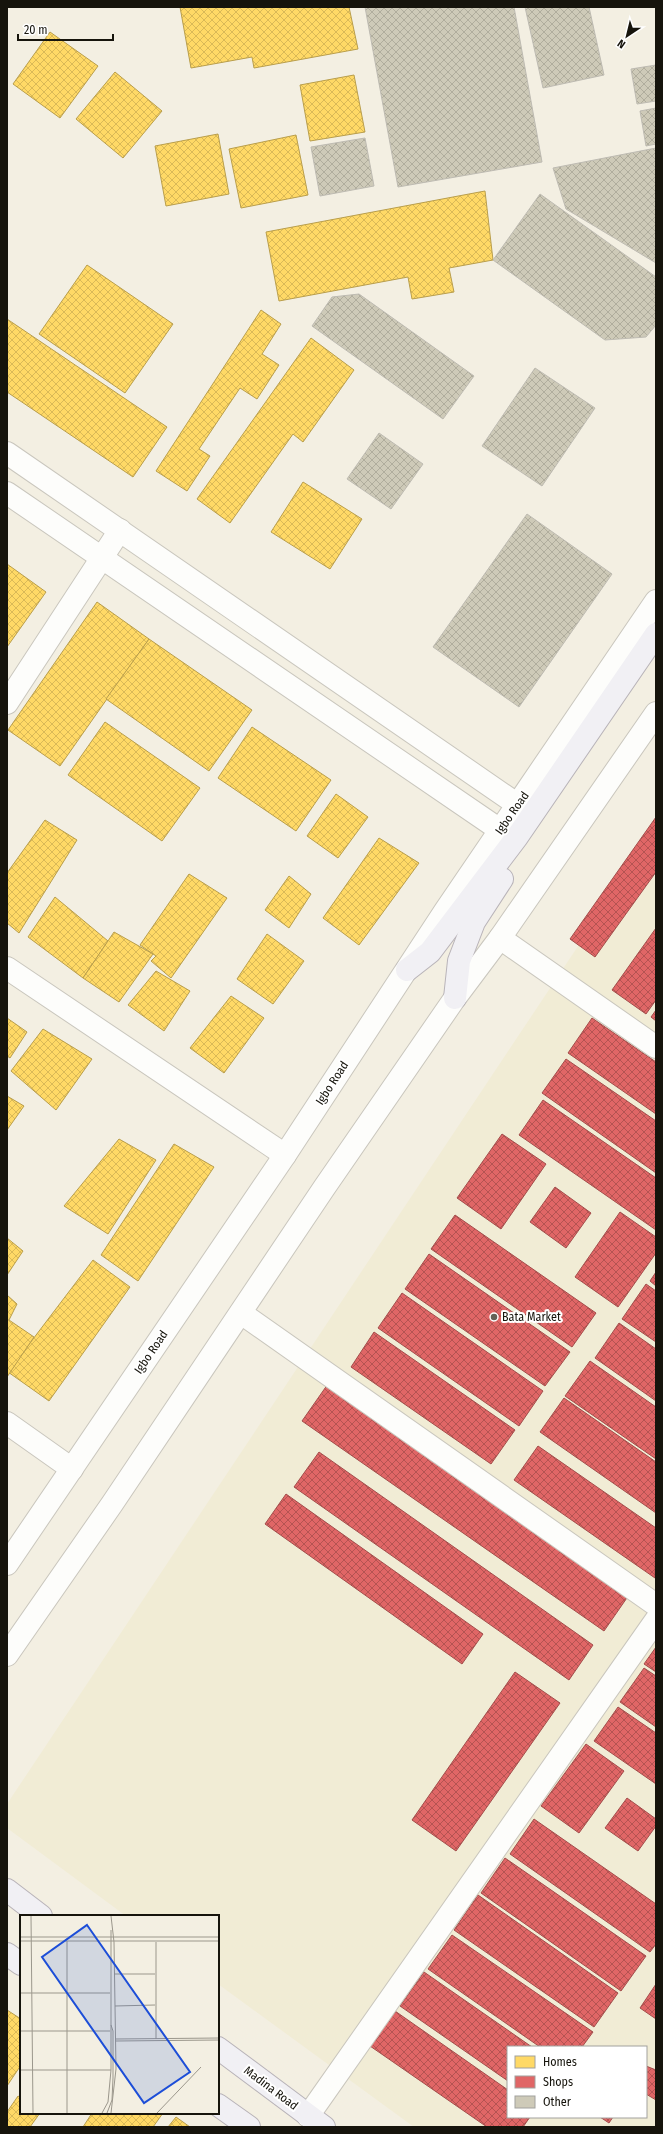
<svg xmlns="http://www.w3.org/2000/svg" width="663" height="2134" viewBox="0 0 663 2134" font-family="'Fira Sans Condensed',sans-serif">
  <defs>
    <pattern id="homes-cross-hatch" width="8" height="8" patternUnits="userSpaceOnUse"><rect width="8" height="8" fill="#ffd966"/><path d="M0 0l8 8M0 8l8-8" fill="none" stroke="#dab957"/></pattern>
    <pattern id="shops-cross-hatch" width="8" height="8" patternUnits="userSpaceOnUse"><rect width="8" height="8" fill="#e06666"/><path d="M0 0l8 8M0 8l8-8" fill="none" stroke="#b55352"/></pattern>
    <pattern id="building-cross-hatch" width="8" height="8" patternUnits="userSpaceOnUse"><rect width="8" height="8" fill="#cecab8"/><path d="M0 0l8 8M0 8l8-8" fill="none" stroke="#b0ad9d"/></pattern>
  </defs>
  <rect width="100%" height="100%" fill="#f3efe2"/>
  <!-- built -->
  <path fill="#f1ecd5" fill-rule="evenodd" d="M656,829V2127H414L218,1984V1916H126L7,1828V1804ZM508,2047H646V2117H508Z"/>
  <!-- homes -->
  <g fill="url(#homes-cross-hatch)" stroke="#b99e4b">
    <polygon points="180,7 349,7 358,49 254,68 252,57 191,68"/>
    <polygon points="50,32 98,66 60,118 13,84"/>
    <polygon points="115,72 162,111 123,158 76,119"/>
    <polygon points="354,75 365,132 310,141 300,85"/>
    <polygon points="218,134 229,194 166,206 155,146"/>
    <polygon points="296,135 308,195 241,208 229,149"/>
    <polygon points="485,191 493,260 449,268 454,292 412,299 408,277 279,301 266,232"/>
    <polygon points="87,265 173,324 125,393 39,334"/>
    <polygon points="261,310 281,324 262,354 279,365 257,399 240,388 199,449 210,456 187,491 156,471"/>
    <polygon points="7,319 167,427 133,477 7,392"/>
    <polygon points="311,338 354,370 303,442 293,434 230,523 197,499"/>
    <polygon points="303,482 362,519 330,569 271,532"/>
    <polygon points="7,564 46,592 7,647"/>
    <polygon points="97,602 149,639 60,766 8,730"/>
    <polygon points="149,639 252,710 209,771 106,699"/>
    <polygon points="105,722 200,788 162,841 68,775"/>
    <polygon points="252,727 331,780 296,831 218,778"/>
    <polygon points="336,794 368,817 338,858 307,836"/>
    <polygon points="45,820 77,840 19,933 7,923 7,873"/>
    <polygon points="379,838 419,863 359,945 323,918"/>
    <polygon points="189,874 227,898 171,978 151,961 156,956 140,945"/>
    <polygon points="289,876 311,894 289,928 265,910"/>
    <polygon points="55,897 108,941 83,978 28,937"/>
    <polygon points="114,932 153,954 119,1002 83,978"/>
    <polygon points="267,934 304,961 273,1004 237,979"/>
    <polygon points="156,971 190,991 164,1031 128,1005"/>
    <polygon points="231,996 264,1018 224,1073 190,1048"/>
    <polygon points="7,1018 27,1032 10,1058 7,1056"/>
    <polygon points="43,1029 92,1059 56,1110 11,1071"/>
    <polygon points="7,1096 24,1106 7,1130"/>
    <polygon points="119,1139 156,1160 108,1234 64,1206"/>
    <polygon points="174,1144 214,1167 138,1281 101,1255"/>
    <polygon points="7,1238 23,1251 7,1275"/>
    <polygon points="93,1260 130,1287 49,1401 8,1372"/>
    <polygon points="7,1295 17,1304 9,1320 34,1337 7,1377"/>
    <polygon points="7,2010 21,2019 21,2065 7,2086"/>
    <polygon points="18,2096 21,2098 21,2113 40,2113 30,2127 7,2127 7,2112"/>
    <polygon points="92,2113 163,2113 153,2127 83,2127"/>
    <polygon points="176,2117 190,2127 168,2127"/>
  </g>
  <!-- shops -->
  <g fill="url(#shops-cross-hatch)" stroke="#a34d4b">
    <polygon points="656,817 656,872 595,957 570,939"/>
    <polygon points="656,928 656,1000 646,1014 612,990"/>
    <polygon points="656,1010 656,1021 651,1017"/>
    <polygon points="592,1018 656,1062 656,1114 568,1053"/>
    <polygon points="566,1059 656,1121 656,1173 542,1093"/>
    <polygon points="543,1100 656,1178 656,1230 519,1135"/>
    <polygon points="502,1134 546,1164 501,1229 457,1198"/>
    <polygon points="555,1187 591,1213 566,1248 530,1222"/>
    <polygon points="620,1212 656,1237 656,1253 618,1307 575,1277"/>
    <polygon points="455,1215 596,1313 572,1347 431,1249"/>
    <polygon points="429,1254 570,1352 545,1386 405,1289"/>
    <polygon points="656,1272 656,1286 650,1281"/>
    <polygon points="646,1284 656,1291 656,1342 622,1319"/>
    <polygon points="402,1293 543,1391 519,1426 378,1328"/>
    <polygon points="619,1323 656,1349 656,1401 595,1358"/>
    <polygon points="374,1332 515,1430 491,1464 351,1367"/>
    <polygon points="590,1361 656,1407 656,1459 565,1396"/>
    <polygon points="330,1381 631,1592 604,1631 302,1421"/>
    <polygon points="564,1398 656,1462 656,1513 540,1432"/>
    <polygon points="538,1446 656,1528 655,1578 514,1480"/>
    <polygon points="319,1452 593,1645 569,1680 294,1487"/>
    <polygon points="286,1494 483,1634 462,1664 265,1524"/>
    <polygon points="656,1647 656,1672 644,1664"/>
    <polygon points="644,1668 656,1676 656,1727 620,1702"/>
    <polygon points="515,1672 560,1703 456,1851 412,1820"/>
    <polygon points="618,1707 656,1733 656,1784 594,1741"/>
    <polygon points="586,1744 624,1771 579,1833 541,1806"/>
    <polygon points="627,1798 656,1819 656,1826 638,1851 605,1828"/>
    <polygon points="534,1819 656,1904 656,1944 650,1952 510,1854"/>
    <polygon points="505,1858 646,1956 621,1991 481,1893"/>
    <polygon points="478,1895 618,1993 594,2027 454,1930"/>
    <polygon points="452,1935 593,2032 582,2047 540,2047 428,1969"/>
    <polygon points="424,1972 532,2047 508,2047 508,2081 400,2006"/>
    <polygon points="656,1984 656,2019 640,2008"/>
    <polygon points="395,2011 508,2090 508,2117 530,2117 523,2127 487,2127 370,2046"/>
    <polygon points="646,2066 656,2070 656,2100 646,2094"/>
    <polygon points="600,2117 613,2117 609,2123"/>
  </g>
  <!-- building -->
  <g fill="url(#building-cross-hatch)" stroke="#bebbb2">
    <polygon points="365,7 514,7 542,162 398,187"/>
    <polygon points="525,7 589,7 604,75 543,88"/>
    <polygon points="656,65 656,101 637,104 631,69"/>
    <polygon points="656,108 656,144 646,146 640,111"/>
    <polygon points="365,138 374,186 320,196 311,147"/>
    <polygon points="656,148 656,263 566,209 553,168"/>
    <polygon points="540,194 656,277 656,325 646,337 605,340 493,260"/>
    <polygon points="359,294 474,376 443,419 312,326 332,297"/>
    <polygon points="535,368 595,408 542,486 482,446"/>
    <polygon points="379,433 423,464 391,509 347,479"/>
    <polygon points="527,514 612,574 519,707 433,647"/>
  </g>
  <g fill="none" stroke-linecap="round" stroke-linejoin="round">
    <defs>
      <g id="minor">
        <polyline points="7,453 518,805"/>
        <polyline points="7,493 500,830"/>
        <polyline points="7,703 120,530"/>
        <polyline points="500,938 656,1047"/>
        <polyline points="7,968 285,1155"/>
        <polyline points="241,1313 656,1605"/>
        <polyline points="7,1423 72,1469"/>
        <polyline points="7,1564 285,1155 445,911 656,601"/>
        <polyline points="7,1655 112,1504 324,1188 455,998 500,938 656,713"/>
        <polyline points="308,2116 656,1620"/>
      </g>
      <g id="major">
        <polyline points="407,970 430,952 517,837 656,634"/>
        <polyline points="455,998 459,961 474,922 502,879"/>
        <polyline points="7,1890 41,1916"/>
        <polyline points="7,1954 21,1964"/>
        <polyline points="218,2048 324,2127"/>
        <polyline points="218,2105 249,2127"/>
      </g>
    </defs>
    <!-- minor casing -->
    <use href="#minor" stroke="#c9c6bd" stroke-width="24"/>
    <!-- major casing -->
    <use href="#major" stroke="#b8b3b8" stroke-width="24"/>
    <!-- minor -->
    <use href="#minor" stroke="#fdfdfb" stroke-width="22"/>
    <!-- major -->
    <use href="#major" stroke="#f1f0f4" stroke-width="22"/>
  </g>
  <!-- markers -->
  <circle fill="#636157" stroke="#fff" stroke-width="1.5" cx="494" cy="1317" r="4"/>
  <g text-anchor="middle" stroke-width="4" stroke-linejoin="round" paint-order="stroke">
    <!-- street labels -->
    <g font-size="12" fill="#16140c" stroke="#fff">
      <text transform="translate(512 813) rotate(-55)" y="4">Igbo Road</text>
      <text transform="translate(332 1083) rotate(-57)" y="4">Igbo Road</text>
      <text transform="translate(151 1352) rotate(-56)" y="4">Igbo Road</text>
      <text transform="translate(271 2088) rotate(37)" y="4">Madina Road</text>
    </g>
    <!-- poi labels -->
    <g font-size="12" fill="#16140c" stroke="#fff" text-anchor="start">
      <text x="502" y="1321">Bata Market</text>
    </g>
  </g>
  <!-- overview -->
  <g transform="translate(20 1915)">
    <rect width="199" height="199" fill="#f3efe2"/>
    <path fill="none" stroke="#9b978c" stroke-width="1" d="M11,1L13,198M91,1L94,27L96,154L91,198M0,22H199M0,26H199M136,27V124M94,59H135M0,78H90M95,91L135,90M0,116H90M96,124L199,123M96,126L199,125M0,155H91M47,198V26M82,198L88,187L91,155V15M87,198L92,185L93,163V116L91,110M137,198L181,152"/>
    <path fill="#1d4ed8" fill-opacity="0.15" stroke="#1d4ed8" stroke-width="2" d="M67,10L170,157L124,188L22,42Z"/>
    <rect width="199" height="199" fill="none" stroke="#16140c" stroke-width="2"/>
  </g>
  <!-- border -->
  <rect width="663" height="2134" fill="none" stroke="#16140c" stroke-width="16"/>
  <!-- legend -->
  <rect x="507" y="2046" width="140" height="72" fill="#ffffff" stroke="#a2a19e"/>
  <rect x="515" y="2056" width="20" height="12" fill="#ffd966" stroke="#a2a19e"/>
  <text x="543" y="2066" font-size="12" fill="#16140c">Homes</text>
  <rect x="515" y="2076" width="20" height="12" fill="#e06666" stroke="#a2a19e"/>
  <text x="543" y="2086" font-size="12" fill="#16140c">Shops</text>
  <rect x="515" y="2096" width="20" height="12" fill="#cecab8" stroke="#a2a19e"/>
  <text x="543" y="2106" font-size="12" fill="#16140c">Other</text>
  <!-- north arrow -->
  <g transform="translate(627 36) rotate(215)" stroke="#ffffff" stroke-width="3" paint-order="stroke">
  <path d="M0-3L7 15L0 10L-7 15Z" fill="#16140c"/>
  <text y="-6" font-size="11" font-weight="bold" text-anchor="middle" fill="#16140c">N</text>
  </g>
  <!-- scale -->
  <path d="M18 34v6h95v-6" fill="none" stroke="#16140c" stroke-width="2"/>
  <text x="24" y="34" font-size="12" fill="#16140c" stroke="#ffffff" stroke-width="3" paint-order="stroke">20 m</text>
</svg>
